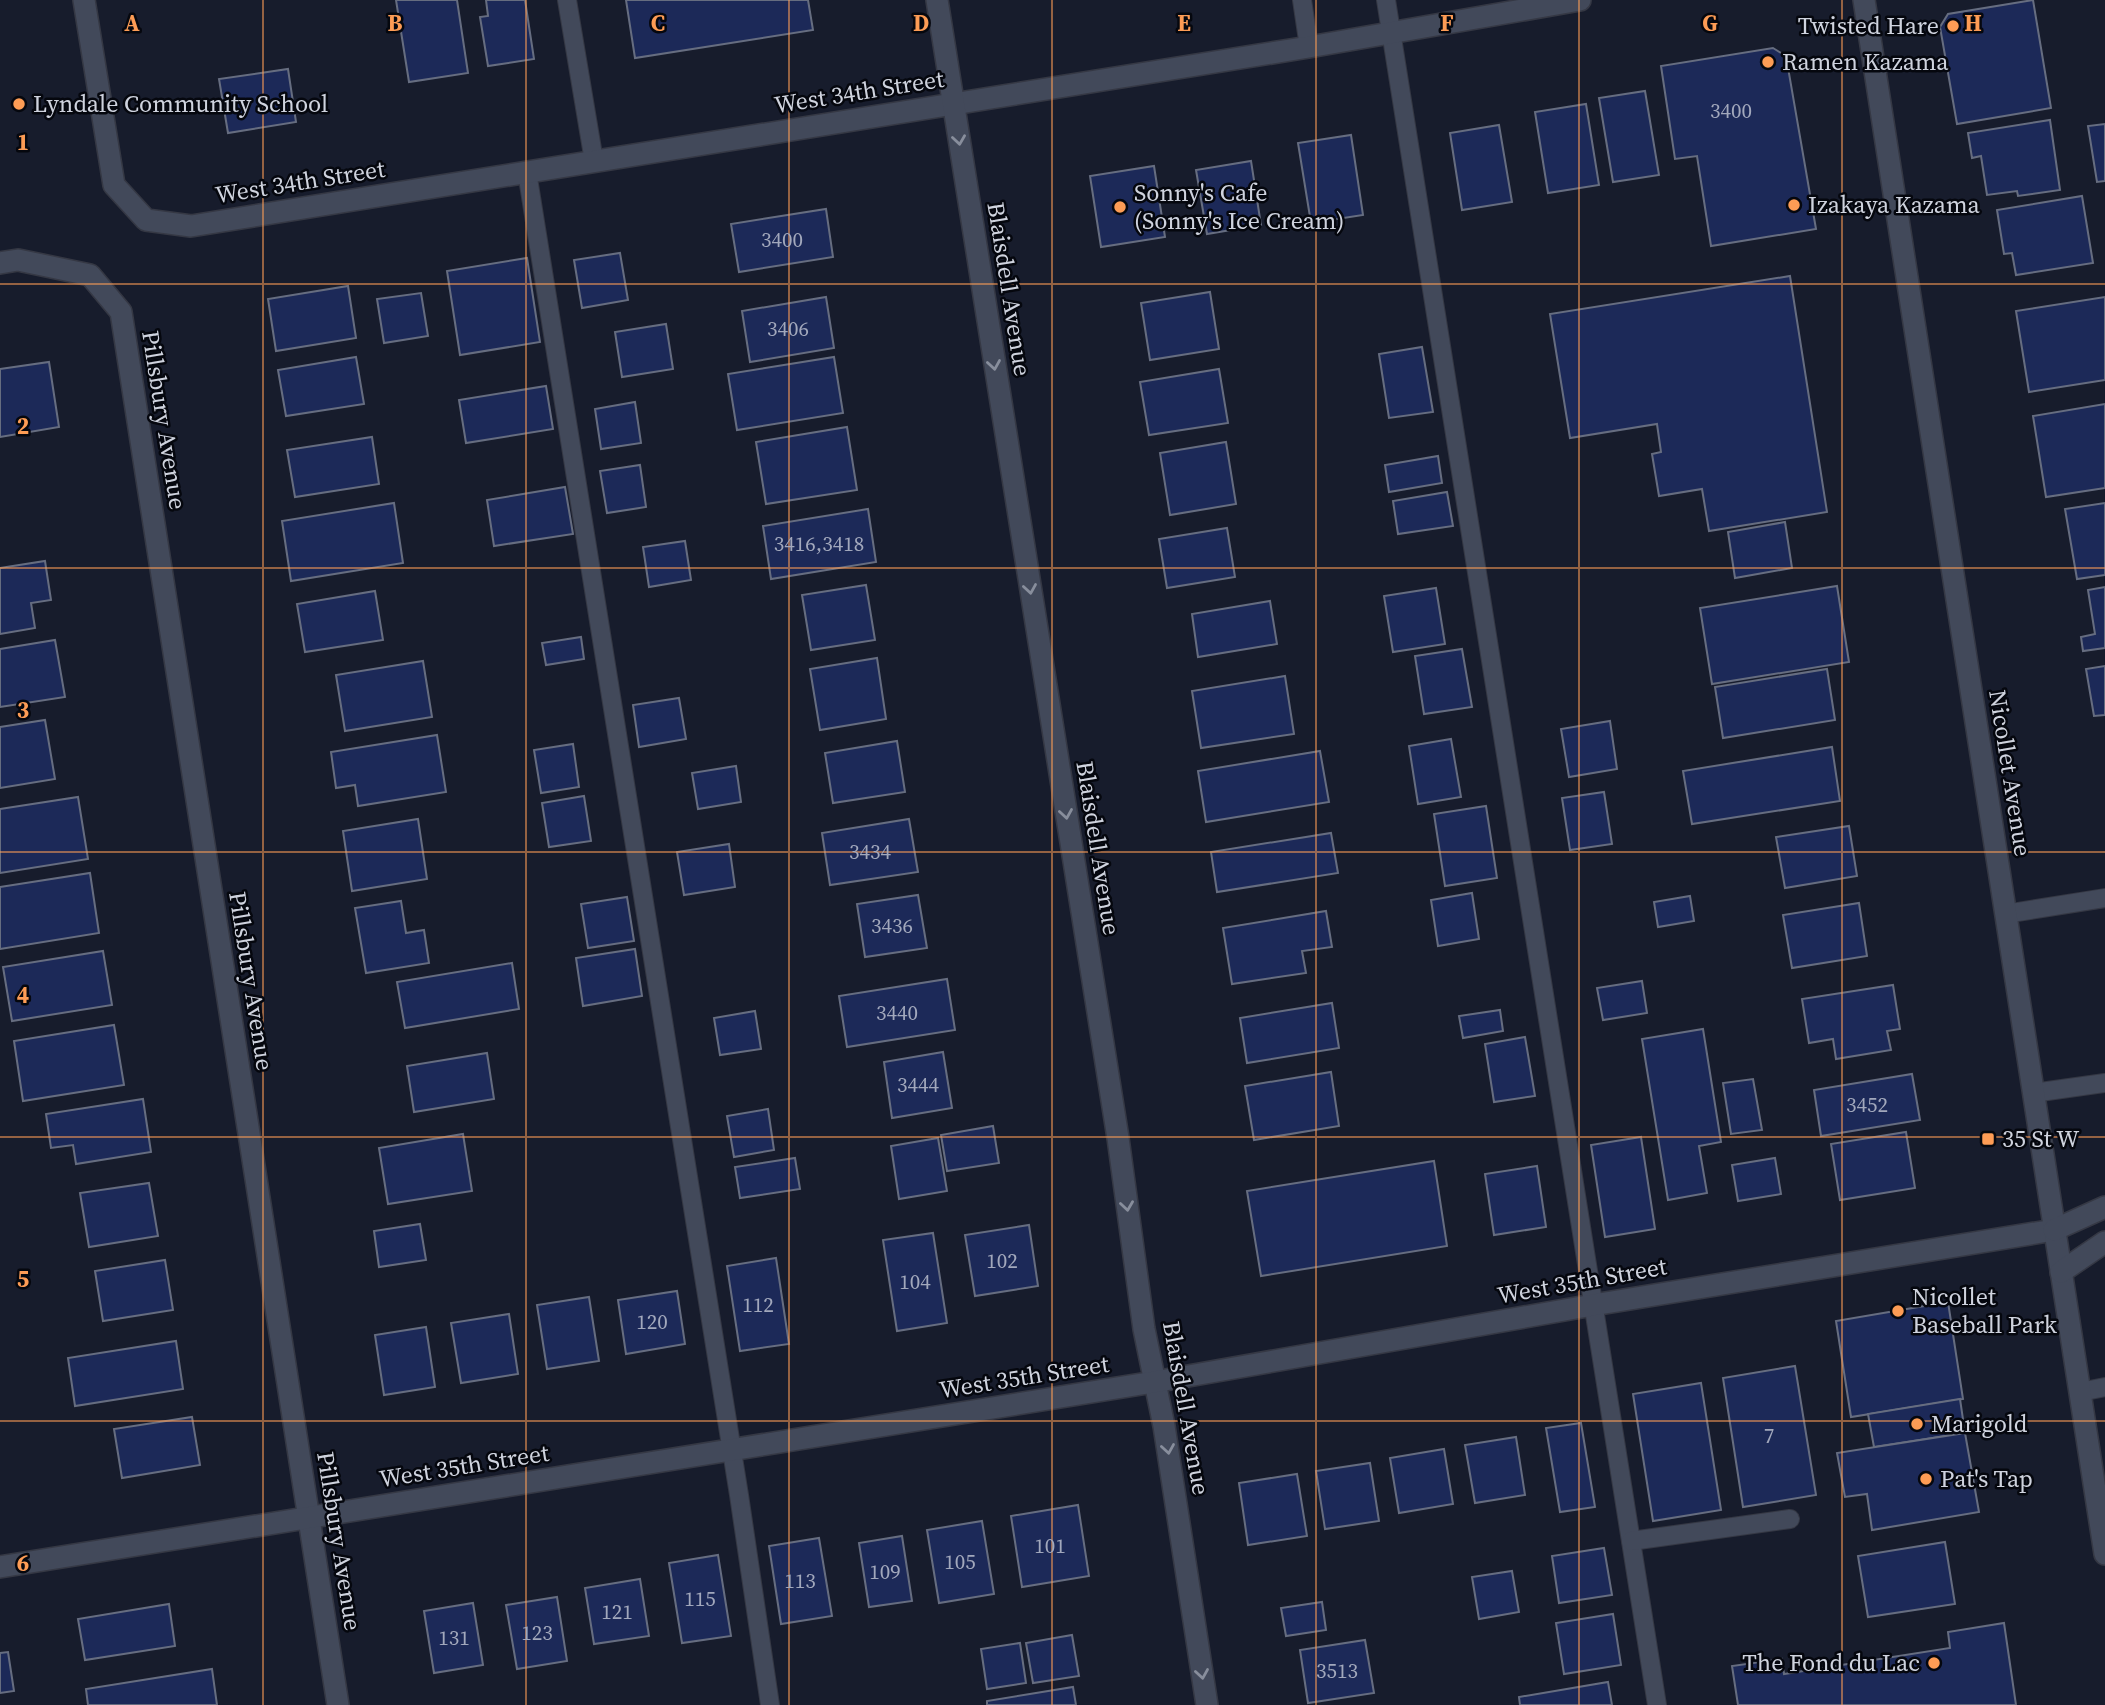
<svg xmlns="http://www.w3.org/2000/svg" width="2105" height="1705" viewBox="0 0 2105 1705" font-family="'Source Serif 4',serif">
  <rect width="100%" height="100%" fill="#171c2c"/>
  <!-- building -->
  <g fill="#1c2958" stroke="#666d80" stroke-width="2">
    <polygon points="396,0 457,0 468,73 409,82"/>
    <polygon points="486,0 525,0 534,59 488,66 480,17 488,16"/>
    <polygon points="626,0 808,0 813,30 635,58"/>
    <polygon points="2033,0 2051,108 1957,124 1940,27 1948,14"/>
    <polygon points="1773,48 1786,56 1816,229 1711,246 1697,156 1675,159 1661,66"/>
    <polygon points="288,69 296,122 228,133 219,79"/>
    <polygon points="1645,91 1659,175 1613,182 1599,98"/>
    <polygon points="1586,104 1599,185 1548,193 1535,112"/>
    <polygon points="2050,120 2060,190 2018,196 2017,191 1987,195 1981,156 1972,158 1968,133"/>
    <polygon points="2105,124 2105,181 2097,182 2088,126"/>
    <polygon points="1499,125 1512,202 1462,210 1450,133"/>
    <polygon points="1351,135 1363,215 1311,223 1298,143"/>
    <polygon points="1251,161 1261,225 1207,234 1196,170"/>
    <polygon points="1154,166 1165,237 1101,247 1090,176"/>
    <polygon points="2082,196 2093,263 2016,275 2012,253 2004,254 1997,210"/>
    <polygon points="826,209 833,257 739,272 731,224"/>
    <polygon points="620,253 628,300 582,308 574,260"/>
    <polygon points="527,258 540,342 460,355 447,271"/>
    <polygon points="1790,276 1827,512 1709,531 1702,489 1659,496 1652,454 1661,452 1657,424 1570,438 1550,314"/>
    <polygon points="348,286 356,338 276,351 268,299"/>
    <polygon points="1210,292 1219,349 1150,360 1141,303"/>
    <polygon points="421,293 428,336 384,343 377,299"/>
    <polygon points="826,297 834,348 750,362 742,311"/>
    <polygon points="2105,297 2105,380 2029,392 2016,311"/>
    <polygon points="666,324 673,369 622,377 615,332"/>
    <polygon points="1422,347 1433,412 1389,418 1379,354"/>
    <polygon points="356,357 364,404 286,416 278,370"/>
    <polygon points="834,357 843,413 737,430 728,374"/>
    <polygon points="49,362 59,427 0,437 0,369"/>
    <polygon points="1219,369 1228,423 1149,435 1140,382"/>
    <polygon points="546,386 553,429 466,443 459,400"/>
    <polygon points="635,402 641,443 601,449 595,409"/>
    <polygon points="2105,404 2105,488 2046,497 2033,416"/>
    <polygon points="847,427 857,490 766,504 756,442"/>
    <polygon points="372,437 379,484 295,497 287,450"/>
    <polygon points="1226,442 1236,504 1170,515 1160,453"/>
    <polygon points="1438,456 1442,483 1389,492 1385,465"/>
    <polygon points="640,465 646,507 607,513 600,471"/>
    <polygon points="565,487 573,534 494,546 487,500"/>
    <polygon points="1447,492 1453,526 1398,534 1393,501"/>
    <polygon points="394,503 403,563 291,581 282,521"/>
    <polygon points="2105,503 2105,575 2077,579 2065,509"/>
    <polygon points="868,509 876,562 771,579 763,526"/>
    <polygon points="1785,522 1792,568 1735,578 1728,532"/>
    <polygon points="1227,528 1235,577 1167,588 1159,539"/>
    <polygon points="685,541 691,580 649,587 643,547"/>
    <polygon points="45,561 51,600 31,603 35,628 0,634 0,568"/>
    <polygon points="866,585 875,640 811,650 802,595"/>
    <polygon points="1837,586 1849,662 1712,684 1700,608"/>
    <polygon points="2105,587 2105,648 2083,651 2081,637 2095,634 2088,590"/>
    <polygon points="1436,588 1445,644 1393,652 1384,596"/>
    <polygon points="375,591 383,640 305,652 297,604"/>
    <polygon points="1270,601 1277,644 1198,657 1192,614"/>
    <polygon points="581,637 584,659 546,665 542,643"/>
    <polygon points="55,640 65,697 0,707 0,649"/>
    <polygon points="1462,649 1472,707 1424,714 1415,656"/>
    <polygon points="877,658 886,719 820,730 810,669"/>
    <polygon points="423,661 432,717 345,731 336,675"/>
    <polygon points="2105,666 2105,715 2094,716 2086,669"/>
    <polygon points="1827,669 1835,720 1723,738 1715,687"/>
    <polygon points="1285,676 1294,734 1201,748 1192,691"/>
    <polygon points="679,698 686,739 639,747 633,705"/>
    <polygon points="45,720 55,779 0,788 0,727"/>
    <polygon points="1610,721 1617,769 1569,777 1561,729"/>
    <polygon points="437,735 446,792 358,806 355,785 336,788 331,752"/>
    <polygon points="1451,739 1461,797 1418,804 1409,746"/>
    <polygon points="897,741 905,792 833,803 825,753"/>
    <polygon points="573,744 579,787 541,793 534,750"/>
    <polygon points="1832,747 1840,801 1692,824 1683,771"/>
    <polygon points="1320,751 1329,802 1206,822 1198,771"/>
    <polygon points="736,766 741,802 698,809 692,773"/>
    <polygon points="1604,792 1612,844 1570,850 1562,798"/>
    <polygon points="584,796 591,841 549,847 542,803"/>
    <polygon points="78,797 88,859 0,873 0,809"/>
    <polygon points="1486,806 1497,878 1445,886 1434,814"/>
    <polygon points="418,819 427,879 352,891 343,831"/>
    <polygon points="909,819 918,872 830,885 822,833"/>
    <polygon points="1849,826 1857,876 1785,888 1776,837"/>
    <polygon points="1331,833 1338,873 1217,892 1211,852"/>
    <polygon points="729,844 735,887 684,895 677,852"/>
    <polygon points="90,873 99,933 0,949 0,887"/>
    <polygon points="1472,893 1479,939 1438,946 1431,900"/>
    <polygon points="918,895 927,948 865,957 857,904"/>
    <polygon points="1690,896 1694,921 1658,927 1654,902"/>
    <polygon points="627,897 634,941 588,948 581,904"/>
    <polygon points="401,901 406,933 424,930 429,963 366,973 355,908"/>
    <polygon points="1859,903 1867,956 1792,968 1783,915"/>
    <polygon points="1326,911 1332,947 1302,951 1306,973 1232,984 1223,928"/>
    <polygon points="635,949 642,996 583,1006 576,958"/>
    <polygon points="103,951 112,1005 12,1021 3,967"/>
    <polygon points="512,963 519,1009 405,1028 397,982"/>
    <polygon points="947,979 955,1030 847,1047 839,996"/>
    <polygon points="1642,981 1647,1013 1603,1020 1597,988"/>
    <polygon points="1893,985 1900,1029 1887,1031 1891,1050 1836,1059 1833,1039 1809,1043 1802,999"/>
    <polygon points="1332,1003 1339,1048 1247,1063 1240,1018"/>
    <polygon points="1500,1010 1503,1031 1463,1038 1459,1016"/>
    <polygon points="755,1011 761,1049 720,1055 714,1018"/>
    <polygon points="114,1025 124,1085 23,1101 14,1041"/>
    <polygon points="1703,1029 1721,1142 1699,1146 1707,1193 1668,1200 1642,1039"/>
    <polygon points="1525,1037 1535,1096 1494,1102 1485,1044"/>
    <polygon points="943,1052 952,1108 892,1118 884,1062"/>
    <polygon points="487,1053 494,1099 414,1112 407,1066"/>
    <polygon points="1331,1072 1339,1126 1254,1140 1245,1086"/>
    <polygon points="1912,1074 1920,1120 1821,1136 1814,1090"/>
    <polygon points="1753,1079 1762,1130 1731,1134 1723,1083"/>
    <polygon points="143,1099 151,1152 76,1164 73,1145 51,1148 46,1114"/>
    <polygon points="768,1109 774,1150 734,1157 727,1116"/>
    <polygon points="993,1126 999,1163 947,1171 941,1135"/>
    <polygon points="1906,1132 1915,1188 1840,1200 1831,1144"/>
    <polygon points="463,1134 472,1191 388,1204 379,1148"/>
    <polygon points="1641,1137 1655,1229 1605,1237 1591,1145"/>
    <polygon points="938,1138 947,1191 899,1199 891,1146"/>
    <polygon points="795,1158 800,1189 740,1198 735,1167"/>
    <polygon points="1775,1158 1781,1194 1738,1201 1732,1165"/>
    <polygon points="1434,1161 1447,1246 1261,1276 1247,1191"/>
    <polygon points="1537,1166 1546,1227 1494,1235 1485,1174"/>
    <polygon points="149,1183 158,1236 89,1247 80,1193"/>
    <polygon points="420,1224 426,1260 379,1267 374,1231"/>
    <polygon points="1029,1225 1038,1286 975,1296 965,1235"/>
    <polygon points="933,1233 947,1323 897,1331 883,1240"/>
    <polygon points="776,1258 789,1344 740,1351 727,1266"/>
    <polygon points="165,1260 173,1310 103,1321 95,1271"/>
    <polygon points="677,1291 685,1344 626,1354 618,1300"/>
    <polygon points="589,1297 599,1361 547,1369 537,1305"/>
    <polygon points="1948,1302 1963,1399 1851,1417 1836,1321"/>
    <polygon points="509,1314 518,1374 461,1383 451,1323"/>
    <polygon points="426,1327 435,1387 384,1395 375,1335"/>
    <polygon points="176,1341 183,1389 75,1406 68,1358"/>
    <polygon points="1795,1366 1816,1495 1743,1507 1723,1378"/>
    <polygon points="1701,1383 1721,1510 1653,1521 1633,1394"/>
    <polygon points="1960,1399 1965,1433 1874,1447 1868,1414"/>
    <polygon points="192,1417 200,1465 122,1478 114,1429"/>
    <polygon points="1581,1423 1595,1507 1560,1512 1546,1428"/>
    <polygon points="1965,1433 1979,1512 1872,1530 1867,1494 1845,1497 1837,1453"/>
    <polygon points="1516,1437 1525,1495 1475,1503 1465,1445"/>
    <polygon points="1444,1449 1453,1504 1399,1513 1390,1458"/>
    <polygon points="1370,1463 1379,1521 1325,1529 1316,1471"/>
    <polygon points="1297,1474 1307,1536 1248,1545 1239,1483"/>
    <polygon points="1078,1505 1089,1576 1022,1587 1011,1516"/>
    <polygon points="982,1521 994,1594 939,1603 927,1530"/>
    <polygon points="902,1536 912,1601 869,1607 859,1543"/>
    <polygon points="819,1538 832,1616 781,1624 769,1546"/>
    <polygon points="1945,1542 1955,1604 1868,1617 1858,1556"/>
    <polygon points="1604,1548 1612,1595 1559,1603 1552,1556"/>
    <polygon points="718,1555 731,1636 682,1643 669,1563"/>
    <polygon points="1512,1571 1519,1612 1479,1619 1472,1577"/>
    <polygon points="640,1579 649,1636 594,1644 585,1588"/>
    <polygon points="557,1597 567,1661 517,1669 506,1605"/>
    <polygon points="1322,1602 1326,1630 1286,1636 1281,1608"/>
    <polygon points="473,1603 483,1665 434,1673 424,1611"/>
    <polygon points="169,1604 175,1646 85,1660 78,1619"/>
    <polygon points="1613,1614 1621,1665 1564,1674 1556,1623"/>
    <polygon points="2004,1623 2016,1705 1738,1705 1732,1666 1782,1659 1784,1674 1950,1648 1948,1632"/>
    <polygon points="1072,1635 1079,1676 1033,1683 1026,1643"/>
    <polygon points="1365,1640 1374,1693 1308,1703 1300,1650"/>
    <polygon points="1020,1643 1026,1683 987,1689 981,1649"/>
    <polygon points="8,1652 14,1691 0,1693 0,1653"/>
    <polygon points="212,1669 217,1705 88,1705 86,1689"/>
    <polygon points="1608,1682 1612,1705 1520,1705 1519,1697"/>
    <polygon points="1073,1687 1076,1705 987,1705 987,1701"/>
  </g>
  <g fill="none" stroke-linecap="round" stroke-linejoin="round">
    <defs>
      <g id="lane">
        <polyline points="567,0 594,161"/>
        <polyline points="1302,0 1309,47"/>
        <polyline points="1386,0 1657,1705"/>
        <polyline points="527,172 739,1495 770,1705"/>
        <polyline points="2005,914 2105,898"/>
        <polyline points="2033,1093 2105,1083"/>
        <polyline points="2080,1392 2105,1387"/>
        <polyline points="1631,1541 1790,1519"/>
      </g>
      <g id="street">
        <polyline points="84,0 114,185 146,220 191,226 1309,47 1580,0"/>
        <polyline points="937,0 1118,1138 1144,1329 1164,1426 1207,1705"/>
        <polyline points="0,263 18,260 90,275 121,312 338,1705"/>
        <polyline points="0,1567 1154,1382 1593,1305 2054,1230"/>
      </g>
      <g id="secondary">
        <polyline points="1864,0 2105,1554"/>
        <polyline points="2054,1230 2105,1207"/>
        <polyline points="2061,1272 2105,1242"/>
      </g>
    </defs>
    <!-- lane casing -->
    <use href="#lane" stroke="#353844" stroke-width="20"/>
    <!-- street casing -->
    <use href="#street" stroke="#353844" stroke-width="24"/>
    <!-- secondary casing -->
    <use href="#secondary" stroke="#353844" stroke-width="24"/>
    <!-- lane -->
    <use href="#lane" stroke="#42495a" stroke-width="18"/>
    <!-- street -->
    <use href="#street" stroke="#42495a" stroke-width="21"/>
    <!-- secondary -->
    <use href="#secondary" stroke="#42495a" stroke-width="21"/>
  </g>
  <!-- one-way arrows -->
  <defs><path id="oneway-chevron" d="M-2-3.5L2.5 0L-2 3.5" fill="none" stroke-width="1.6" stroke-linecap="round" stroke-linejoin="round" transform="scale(1.75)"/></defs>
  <g stroke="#888e9c">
    <use href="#oneway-chevron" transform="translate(959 140) rotate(82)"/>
    <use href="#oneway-chevron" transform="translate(994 365) rotate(81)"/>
    <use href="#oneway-chevron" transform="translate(1030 589) rotate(81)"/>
    <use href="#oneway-chevron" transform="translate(1066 814) rotate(81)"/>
    <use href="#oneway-chevron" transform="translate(1127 1206) rotate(82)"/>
    <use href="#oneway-chevron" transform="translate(1168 1449) rotate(81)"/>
    <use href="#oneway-chevron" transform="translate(1202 1674) rotate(81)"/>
  </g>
  <!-- grid -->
  <path fill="none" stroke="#fd9c55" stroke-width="2" stroke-opacity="0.55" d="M263,0V1705M526,0V1705M789,0V1705M1052,0V1705M1316,0V1705M1579,0V1705M1842,0V1705M0,284H2105M0,568H2105M0,852H2105M0,1137H2105M0,1421H2105"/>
  <!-- markers -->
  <g fill="#fd9c55" stroke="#05070e" stroke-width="2.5">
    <circle cx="1953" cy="26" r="7"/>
    <circle cx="1768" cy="62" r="7"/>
    <circle cx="19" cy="104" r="7"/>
    <circle cx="1794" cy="205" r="7"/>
    <circle cx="1120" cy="207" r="7"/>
    <rect x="1981" y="1132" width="14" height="14" rx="3.5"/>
    <circle cx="1898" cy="1311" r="7"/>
    <circle cx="1917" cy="1424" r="7"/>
    <circle cx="1926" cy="1479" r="7"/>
    <circle cx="1934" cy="1663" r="7"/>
  </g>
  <g text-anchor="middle" stroke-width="5" stroke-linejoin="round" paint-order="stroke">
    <!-- number labels -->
    <g font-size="21" fill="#a2a8bc">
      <text x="1731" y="118">3400</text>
      <text x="782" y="247">3400</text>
      <text x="788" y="336">3406</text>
      <text x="819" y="551">3416,3418</text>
      <text x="870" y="859">3434</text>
      <text x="892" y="933">3436</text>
      <text x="897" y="1020">3440</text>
      <text x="918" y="1092">3444</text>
      <text x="1867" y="1112">3452</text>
      <text x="1002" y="1268">102</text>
      <text x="915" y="1289">104</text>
      <text x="758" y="1312">112</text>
      <text x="652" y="1329">120</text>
      <text x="1769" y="1443">7</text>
      <text x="1050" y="1553">101</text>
      <text x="960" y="1569">105</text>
      <text x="885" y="1579">109</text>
      <text x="800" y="1588">113</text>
      <text x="700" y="1606">115</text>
      <text x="617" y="1619">121</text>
      <text x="537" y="1640">123</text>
      <text x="454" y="1645">131</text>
      <text x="1337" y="1678">3513</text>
    </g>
    <!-- poi labels -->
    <g font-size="24" fill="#cfd3de" stroke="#05070e" text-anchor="start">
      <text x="1939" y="34" text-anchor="end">Twisted Hare</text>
      <text x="1782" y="70">Ramen Kazama</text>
      <text x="33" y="112">Lyndale Community School</text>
      <text x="1134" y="201">Sonny's Cafe<tspan x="1134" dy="28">(Sonny's Ice Cream)</tspan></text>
      <text x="1808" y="213">Izakaya Kazama</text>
      <text x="2002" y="1147">35 St W</text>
      <text x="1912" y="1305">Nicollet<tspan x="1912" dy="28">Baseball Park</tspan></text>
      <text x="1931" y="1432">Marigold</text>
      <text x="1940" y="1487">Pat's Tap</text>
      <text x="1920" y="1671" text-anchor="end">The Fond du Lac</text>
    </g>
    <!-- street labels -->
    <g font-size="24" fill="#cfd3de" stroke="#05070e">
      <text transform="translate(859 92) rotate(-9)" y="8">West 34th Street</text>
      <text transform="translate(300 182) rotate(-9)" y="8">West 34th Street</text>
      <text transform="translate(1009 289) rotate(81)" y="8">Blaisdell Avenue</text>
      <text transform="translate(164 420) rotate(81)" y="8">Pillsbury Avenue</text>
      <text transform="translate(2010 773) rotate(81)" y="8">Nicollet Avenue</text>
      <text transform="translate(1098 848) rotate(81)" y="8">Blaisdell Avenue</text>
      <text transform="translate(251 981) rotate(81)" y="8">Pillsbury Avenue</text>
      <text transform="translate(1582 1281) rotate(-10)" y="8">West 35th Street</text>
      <text transform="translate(1024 1377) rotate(-9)" y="8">West 35th Street</text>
      <text transform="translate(1186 1408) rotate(80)" y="8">Blaisdell Avenue</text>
      <text transform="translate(464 1466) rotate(-9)" y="8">West 35th Street</text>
      <text transform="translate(339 1541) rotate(81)" y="8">Pillsbury Avenue</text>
    </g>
  </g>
  <g font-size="23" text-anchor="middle" font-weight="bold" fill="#fd9c55" stroke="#05070e" stroke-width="5" stroke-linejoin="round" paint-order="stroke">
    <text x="132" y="31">A</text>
    <text x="395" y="31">B</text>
    <text x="658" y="31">C</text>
    <text x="921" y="31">D</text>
    <text x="1184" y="31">E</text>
    <text x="1447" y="31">F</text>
    <text x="1710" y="31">G</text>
    <text x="1973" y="31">H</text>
    <text x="23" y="150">1</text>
    <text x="23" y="434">2</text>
    <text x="23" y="718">3</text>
    <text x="23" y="1003">4</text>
    <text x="23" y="1287">5</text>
    <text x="23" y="1571">6</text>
  </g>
</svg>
